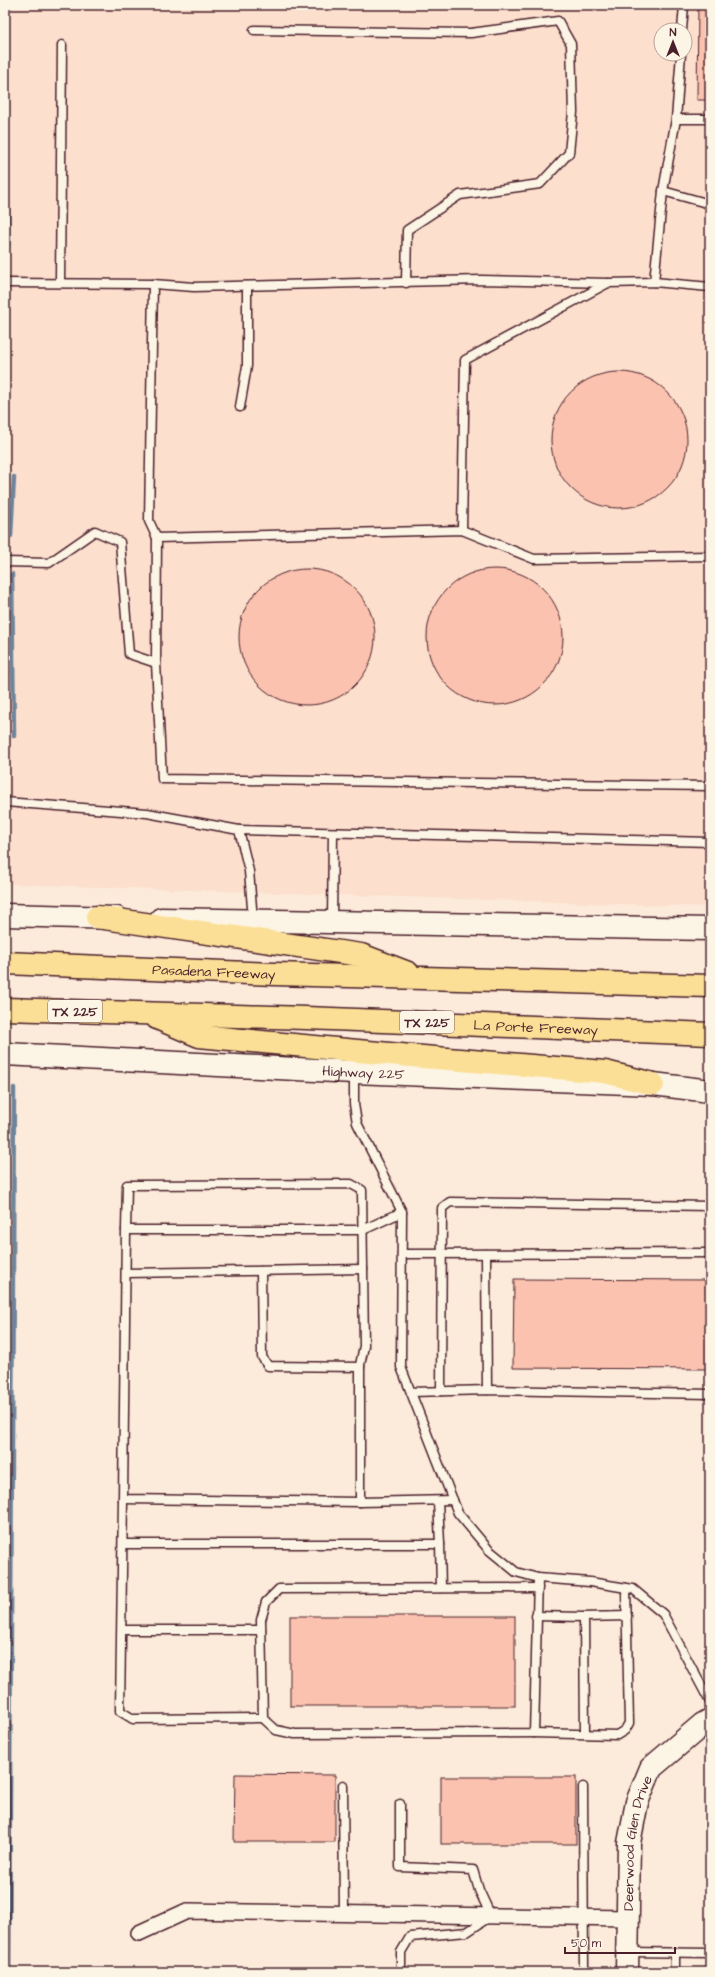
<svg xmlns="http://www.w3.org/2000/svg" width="715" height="1977" viewBox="0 0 715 1977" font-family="'Architects Daughter',sans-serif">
  <rect width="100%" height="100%" fill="#fcebda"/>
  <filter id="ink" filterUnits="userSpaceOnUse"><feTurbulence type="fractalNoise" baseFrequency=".025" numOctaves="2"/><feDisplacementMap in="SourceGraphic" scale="8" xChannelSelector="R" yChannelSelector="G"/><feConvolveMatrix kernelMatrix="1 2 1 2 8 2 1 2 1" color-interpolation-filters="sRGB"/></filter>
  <g filter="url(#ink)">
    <!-- built -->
    <path fill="#fcdfcd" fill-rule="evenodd" d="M5,5H710V907L5,884ZM661,30H685V54H661Z"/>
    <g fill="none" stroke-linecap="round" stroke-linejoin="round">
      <!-- stream -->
      <g stroke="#6d849b" stroke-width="4.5">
        <polyline points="6,5 8,246"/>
        <polyline points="11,536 14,477"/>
        <polyline points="12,574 14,736"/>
        <polyline points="9,1972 14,1088"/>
      </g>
    </g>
    <!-- building -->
    <g fill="#fbc3af" stroke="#4a1f2b">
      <polygon points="698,5 710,5 710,100 697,100"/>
      <circle cx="619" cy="440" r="68"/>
      <circle cx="307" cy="637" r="68"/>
      <circle cx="495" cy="637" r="68"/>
      <polygon points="514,1279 710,1280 710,1369 513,1368"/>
      <rect x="290" y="1616" width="225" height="90"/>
      <polygon points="235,1774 335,1775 335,1842 234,1842"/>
      <rect x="441" y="1777" width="135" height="67"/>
    </g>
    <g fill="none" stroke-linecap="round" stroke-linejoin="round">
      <defs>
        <g id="lane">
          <polyline points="254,30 471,33 558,21 571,44 573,112 569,153 540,184 460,195 407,230 406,283"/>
          <polyline points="682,30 684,5"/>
          <polyline points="676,119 710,119"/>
          <polyline points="663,191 710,204"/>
          <polyline points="60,282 62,45"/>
          <polyline points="654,282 663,191 676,119 681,54"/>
          <polyline points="5,283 153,284 194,287 481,280 608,283"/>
          <polyline points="153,284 149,521 157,538"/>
          <polyline points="240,407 247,366 247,286"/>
          <polyline points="462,530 465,360 608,283 654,282 710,287"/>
          <polyline points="710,556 534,559 462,530 157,538 156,663 162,779 710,786"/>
          <polyline points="5,562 49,563 95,531 120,542 129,654 156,663"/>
          <polyline points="5,802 147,813 239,830 249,871 253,920"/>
          <polyline points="239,830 710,842"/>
          <polyline points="332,921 333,833"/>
          <polyline points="354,1073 354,1104 357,1123 402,1212 401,1367 458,1513 489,1550 516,1572 538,1578 590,1582 633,1589 663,1614 710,1702"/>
          <polyline points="402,1212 363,1230 126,1230 127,1185 351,1184 362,1190 364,1346 360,1365 360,1502 453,1500"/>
          <polyline points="126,1230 123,1499 360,1502"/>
          <polyline points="402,1254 710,1253"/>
          <polyline points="486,1254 487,1390"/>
          <polyline points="261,1271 262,1357 268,1366 360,1367"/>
          <polyline points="126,1273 363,1269"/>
          <polyline points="441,1391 442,1208 450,1202 710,1206"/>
          <polyline points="411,1392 490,1390 710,1394"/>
          <polyline points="123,1499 120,1711 133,1719 263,1718 276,1730 295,1734 534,1733 538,1578"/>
          <polyline points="438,1501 440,1544"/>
          <polyline points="123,1544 440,1544 441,1588"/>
          <polyline points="536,1616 584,1617"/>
          <polyline points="122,1630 261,1630"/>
          <polyline points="263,1718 261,1620 266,1602 279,1589 538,1588"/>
          <polyline points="534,1733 617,1735 625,1730 629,1723 626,1588"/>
          <polyline points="585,1734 584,1617 627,1616"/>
          <polyline points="343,1785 344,1914"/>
          <polyline points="583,1787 584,1972"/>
          <polyline points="400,1804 400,1867 473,1870 479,1890 491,1916 467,1932 410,1937 401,1952 401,1972"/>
          <polyline points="628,1952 710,1953"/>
          <polyline points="675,1972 675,1952"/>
        </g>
        <polyline id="street" points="139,1933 187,1911 627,1918"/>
        <g id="secondary">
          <polyline points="5,915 117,918"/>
          <polyline points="161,919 710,929"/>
          <path id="s1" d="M5,1054L354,1072L653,1084L710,1091"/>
          <path id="s2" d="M627,1972L629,1843L637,1802L651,1768L703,1724L710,1720"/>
        </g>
        <g id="highway">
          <polyline points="97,917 361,955 408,973"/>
          <path id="s3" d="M5,963L275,974L710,986"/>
          <path id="s4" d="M5,1009L306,1018L710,1034"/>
          <polyline points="157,1018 199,1036 411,1056 605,1072 653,1084"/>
        </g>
      </defs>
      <!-- lane casing -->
      <use href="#lane" stroke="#4a1f2b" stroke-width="11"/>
      <!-- street casing -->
      <use href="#street" stroke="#4a1f2b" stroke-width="18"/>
      <!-- secondary casing -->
      <use href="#secondary" stroke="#4a1f2b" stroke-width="25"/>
      <!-- highway casing -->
      <use href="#highway" stroke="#4a1f2b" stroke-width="25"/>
      <!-- lane -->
      <use href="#lane" stroke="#fcf5e5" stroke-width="8"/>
      <!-- street -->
      <use href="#street" stroke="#fcf5e5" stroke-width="15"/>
      <!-- secondary -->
      <use href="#secondary" stroke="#fcf5e5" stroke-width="22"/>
      <!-- highway -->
      <use href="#highway" stroke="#fbdf96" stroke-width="22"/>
    </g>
  </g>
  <g text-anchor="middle" stroke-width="4" stroke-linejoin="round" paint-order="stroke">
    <!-- shield labels -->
    <g fill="#fcf5e5" stroke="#7f5f63" stroke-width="1">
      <rect x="48" y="1000" width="54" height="22" rx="3"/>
      <rect x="400" y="1011" width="54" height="22" rx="3"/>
    </g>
    <g font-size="13" font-weight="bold" fill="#4a1f2b">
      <text x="75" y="1016">TX 225</text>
      <text x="427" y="1027">TX 225</text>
    </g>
    <!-- street labels -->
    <g font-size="14" fill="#4a1f2b" stroke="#fcf5e5">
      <text dy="5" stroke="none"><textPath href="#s3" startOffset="209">Pasadena Freeway</textPath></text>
      <text dy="5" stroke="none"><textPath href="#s4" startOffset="531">La Porte Freeway</textPath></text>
      <text dy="5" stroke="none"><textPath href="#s1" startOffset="359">Highway 225</textPath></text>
      <text dy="5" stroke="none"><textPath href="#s2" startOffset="130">Deerwood Glen Drive</textPath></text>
    </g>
  </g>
  <!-- margin -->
  <rect width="715" height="1977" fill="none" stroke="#fcf5e5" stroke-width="20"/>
  <rect x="10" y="10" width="695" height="1957" fill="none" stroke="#4a1f2b" stroke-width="1.5" filter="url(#ink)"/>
  <!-- north arrow -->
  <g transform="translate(673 42)"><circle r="19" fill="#fcf5e5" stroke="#b59f9b"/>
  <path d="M0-3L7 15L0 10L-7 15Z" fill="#4a1f2b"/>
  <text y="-6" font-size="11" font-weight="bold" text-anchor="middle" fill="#4a1f2b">N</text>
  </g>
  <!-- scale -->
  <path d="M565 1947v6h110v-6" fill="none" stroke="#4a1f2b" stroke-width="2"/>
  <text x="571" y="1947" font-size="12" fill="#4a1f2b" stroke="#fcf5e5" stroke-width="3" paint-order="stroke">50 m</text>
</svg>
